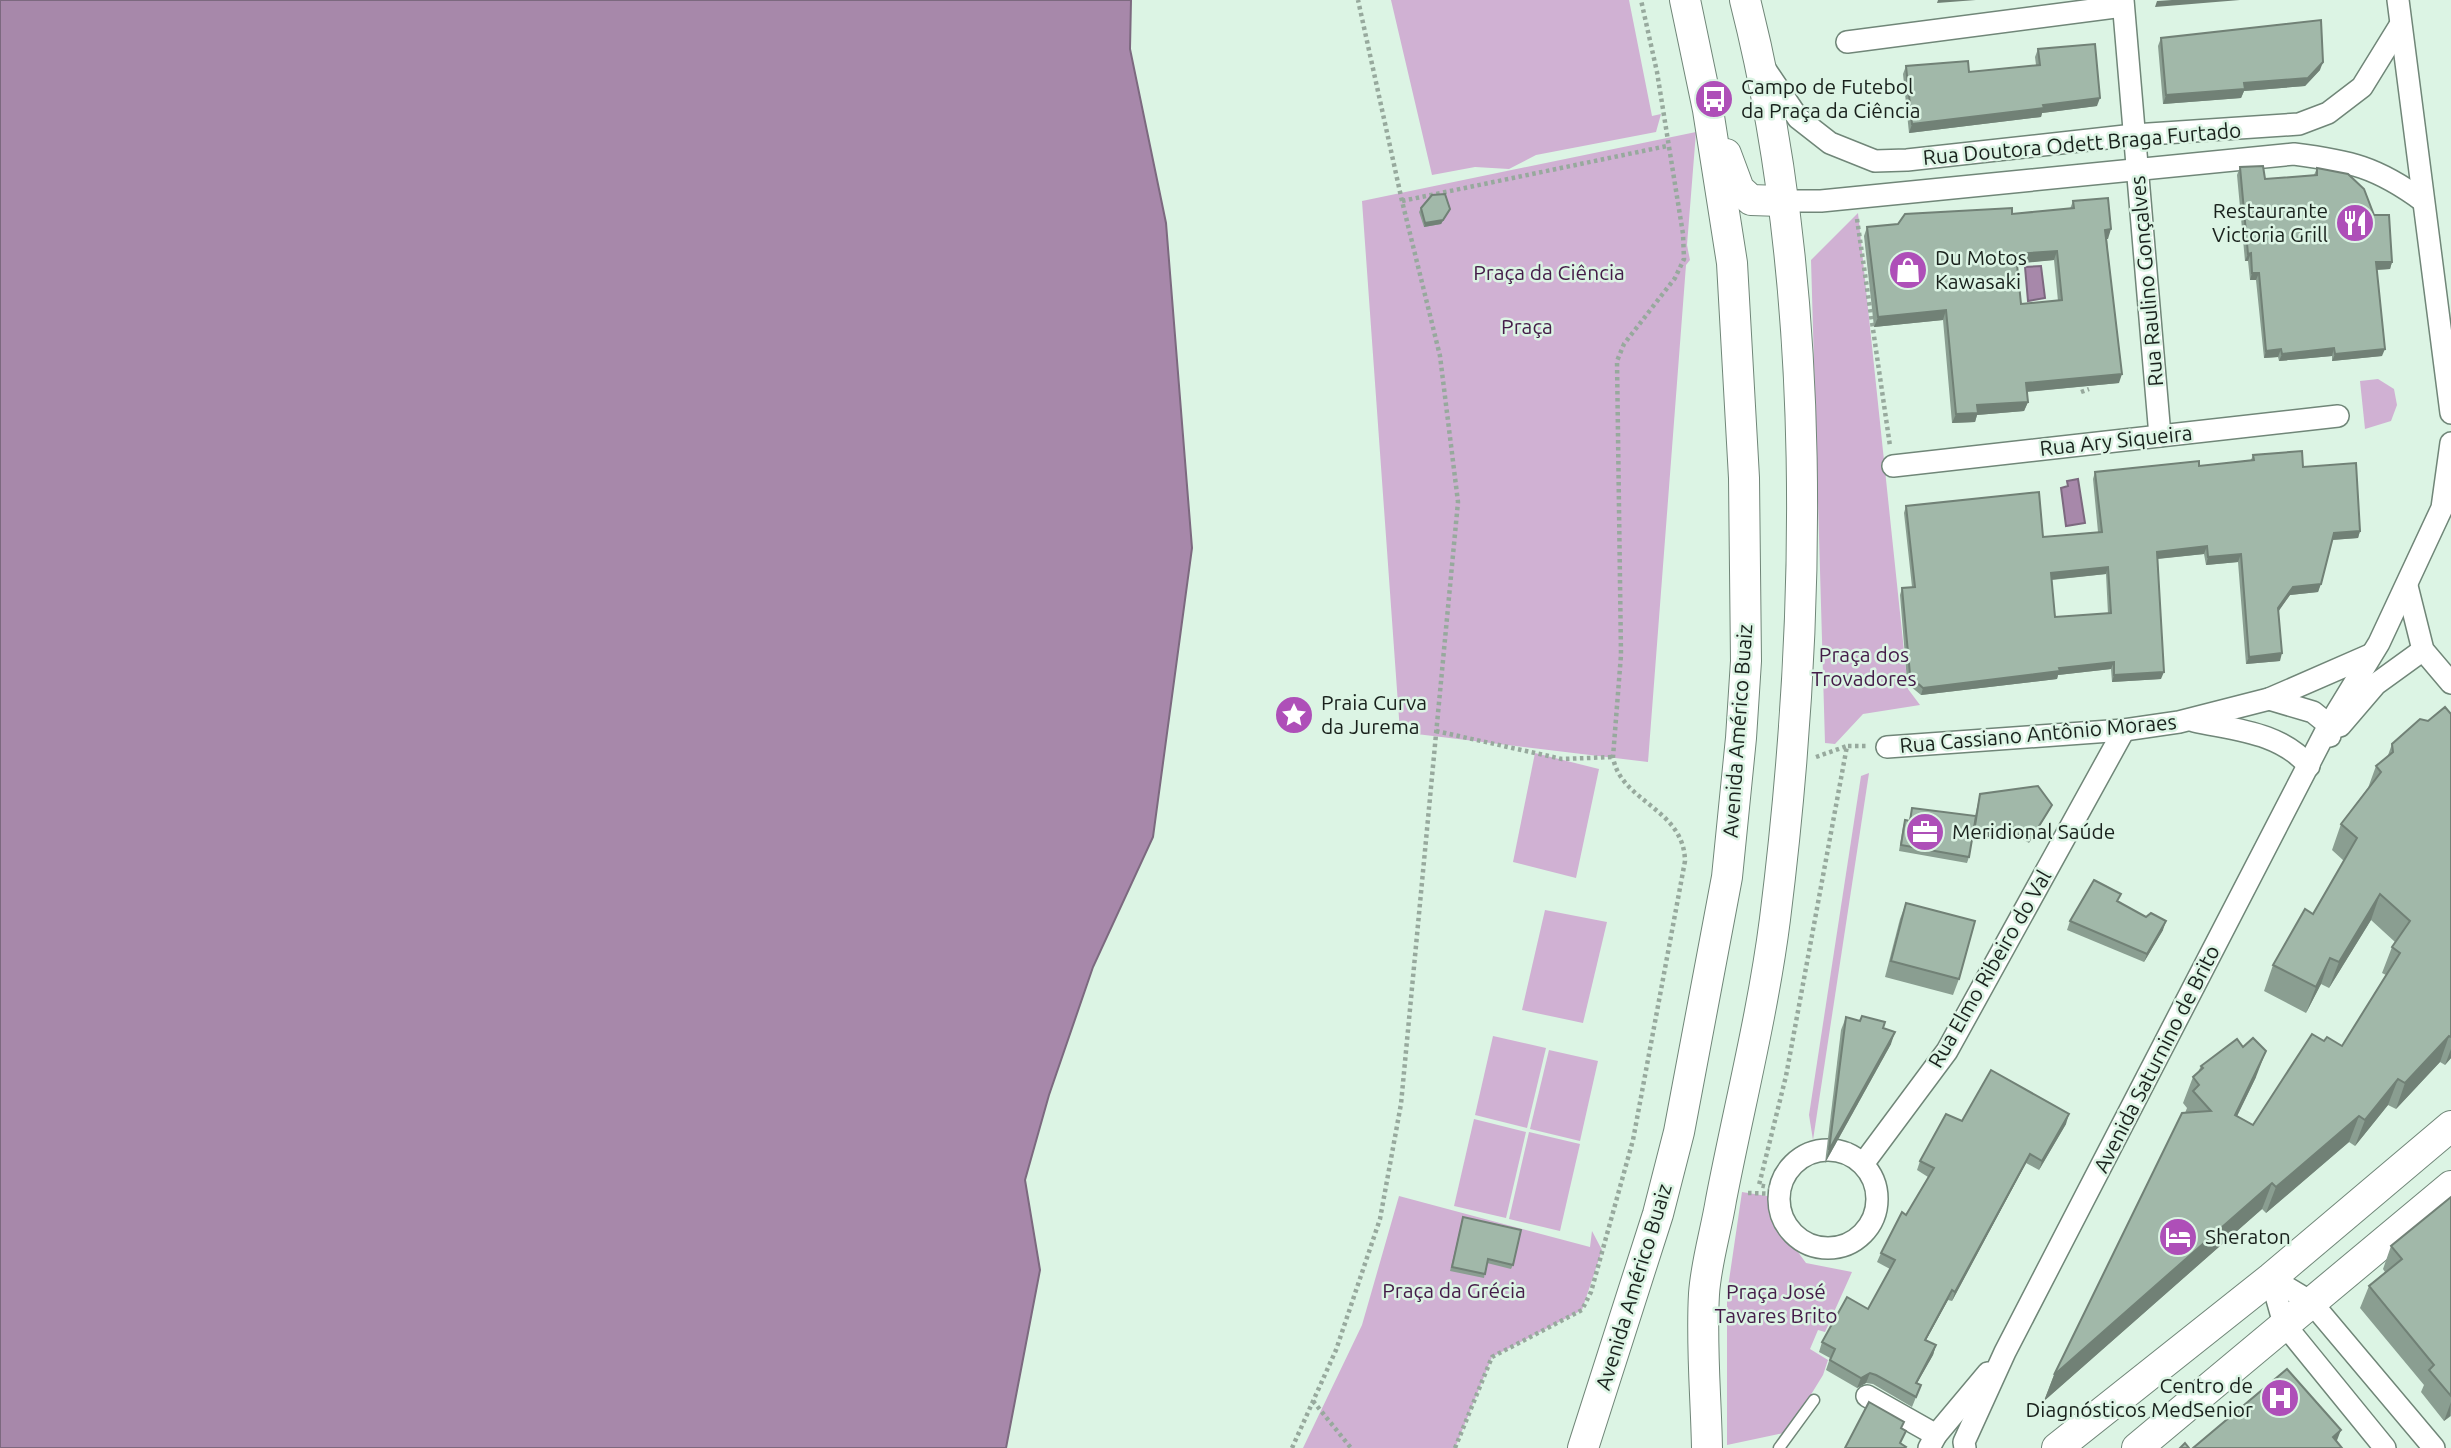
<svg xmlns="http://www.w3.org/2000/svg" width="2451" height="1448" viewBox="0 0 2451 1448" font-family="Ubuntu,sans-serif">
  <rect width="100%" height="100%" fill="#dcf4e4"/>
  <!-- green -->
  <g fill="#d0b1d3">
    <polygon points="1391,0 1629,0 1652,116 1661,114 1656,132 1536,155 1509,169 1475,167 1432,175"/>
    <polygon points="1696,132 1687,245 1690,260 1686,265 1648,762 1400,732 1362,201"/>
    <polygon points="1858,213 1908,689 1920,705 1863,714 1835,744 1825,743 1811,260"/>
    <polygon points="2378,379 2394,389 2397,405 2391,421 2365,429 2360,381"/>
    <polygon points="1535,753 1599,769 1576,878 1513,862"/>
    <polygon points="1869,773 1813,1140 1809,1115 1861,776"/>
    <polygon points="1545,910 1607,922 1583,1023 1522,1010"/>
    <polygon points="1493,1036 1546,1048 1527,1128 1475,1115"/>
    <polygon points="1549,1050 1598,1061 1580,1141 1530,1129"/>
    <polygon points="1474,1119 1526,1132 1506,1218 1454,1206"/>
    <polygon points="1529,1132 1580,1144 1560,1231 1509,1219"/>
    <polygon points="1742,1192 1773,1197 1776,1222 1806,1263 1852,1272 1825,1332 1818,1330 1810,1349 1828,1360 1823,1375 1788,1432 1727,1445 1727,1294"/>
    <polygon points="1399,1196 1590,1247 1592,1231 1602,1250 1582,1310 1492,1357 1455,1448 1303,1448 1362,1325"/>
  </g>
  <!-- water -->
  <g fill="#a788aa" stroke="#7c697f" stroke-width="2">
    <polygon points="0,0 1131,0 1130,49 1166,223 1192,548 1153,837 1093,967 1049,1095 1025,1180 1040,1270 1006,1448 0,1448"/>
    <polygon points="2041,266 2045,298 2028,301 2025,267"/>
    <polygon points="2078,479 2085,523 2066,526 2061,488 2068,486 2067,481"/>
  </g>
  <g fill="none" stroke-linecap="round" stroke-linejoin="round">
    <defs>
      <polyline id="service" points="1779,1448 1814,1400"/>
      <g id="minor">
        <polyline points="2123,0 2160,436"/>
        <polyline points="2398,0 2451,413"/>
        <polyline points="1847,42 2123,6"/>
        <polyline points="1765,69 1798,118 1830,143 1875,161 1907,160 2134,135 2299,124 2328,113 2362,87 2399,27"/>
        <path d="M1783,201H1821L2294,154C2350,161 2377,167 2423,201"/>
        <polyline points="1893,466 2338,416"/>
        <polyline points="2407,586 2423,650 2451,683"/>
        <polyline points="2269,699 2313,712 2329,725 2330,736"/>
        <path d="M2194,721C2235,730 2280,732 2309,766"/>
        <polyline points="2340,726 2376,684 2423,650"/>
        <polyline points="1887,747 2124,730 2179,722 2269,699 2370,655"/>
        <circle cx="1828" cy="1199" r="49"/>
        <polyline points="1863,1164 1947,1051 2124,730"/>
        <polyline points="2271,1278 2311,1302 2434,1448"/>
        <polyline points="2271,1278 2284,1324 2385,1448"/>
        <polyline points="1867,1396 1936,1435"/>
        <polyline points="1929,1448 1936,1435 1988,1373"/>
        <polyline points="1965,1448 1964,1442 2005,1352 2329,725 2379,643 2442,508 2451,443"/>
      </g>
      <g id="secondary">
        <polyline points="1726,154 1739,189 1751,200 1783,201"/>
        <polyline points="1583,1448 1658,1214 1679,1132 1727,877 1741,738 1746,661 1744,478 1732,263 1708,110 1685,0"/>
        <path d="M1707,1448C1706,1397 1701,1345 1704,1294C1706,1263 1716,1231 1721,1200C1739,1107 1763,1013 1775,919C1812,623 1819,291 1745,0"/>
        <polyline points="2057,1448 2271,1278 2451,1126"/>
        <polyline points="2137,1448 2451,1186"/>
      </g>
    </defs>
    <!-- service casing -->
    <use href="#service" stroke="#708678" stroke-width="13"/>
    <!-- minor casing -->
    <use href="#minor" stroke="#708678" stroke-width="24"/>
    <!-- secondary casing -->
    <use href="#secondary" stroke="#708678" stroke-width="32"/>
    <!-- path -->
    <g stroke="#97a99d" stroke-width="4.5" stroke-dasharray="3.5 3.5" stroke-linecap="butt">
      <polyline points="1402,201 1667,146"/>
      <polyline points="1857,219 1890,446"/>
      <polyline points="2081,392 2089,389"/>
      <polyline points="1436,731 1562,759 1613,757"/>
      <polyline points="1816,757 1847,746"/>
      <path d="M1851,1145C1814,1143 1786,1151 1772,1188L1759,1185L1786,1076L1847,746H1866"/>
      <polyline points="1748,1193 1779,1194"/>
      <polyline points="1313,1401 1351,1448"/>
      <polyline points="1292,1448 1336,1350 1380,1219 1401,1104 1458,502 1440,356 1402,201 1358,0"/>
      <path d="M1455,1448L1492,1357L1582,1310L1591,1292L1633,1140L1685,861C1684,808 1620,802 1613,757L1621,655L1617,361L1624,344L1675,278L1684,259L1683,234L1657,72L1641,0"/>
    </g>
    <!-- service -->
    <use href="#service" stroke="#fff" stroke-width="10"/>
    <!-- minor -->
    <use href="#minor" stroke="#fff" stroke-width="21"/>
    <!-- secondary -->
    <use href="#secondary" stroke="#fff" stroke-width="30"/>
  </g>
  <!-- wall -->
  <g fill="#8a9e91" fill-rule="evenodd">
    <polygon points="2161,38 2320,70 2305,86 2244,91 2241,98 2163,104 2158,46"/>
    <polygon points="2038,49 2097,106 2042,113 2041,117 1909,133 1903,74 1906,66 1969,72 2036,65 2035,57"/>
    <polygon points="2240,167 2265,179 2314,175 2317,168 2392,262 2390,269 2376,270 2382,356 2332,361 2332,356 2279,361 2278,357 2264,358 2256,280 2250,280 2248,261 2245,261 2237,175"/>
    <path d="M2073,201L2108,239H2107L2119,383L2027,392L2028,402L2024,411L1977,415L1975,422L1952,423L1943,320L1874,327L1864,236L1867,227L2070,209ZM2054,260L2058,301L2021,304L2017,263Z"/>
    <polygon points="1421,208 1450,209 1441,224 1424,227 1419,212"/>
    <path d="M2253,455L2303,467L2360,531L2358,538L2332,540L2318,592L2290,595L2278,611L2280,661L2246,664L2238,562L2206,565L2204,554L2158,559L2161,679L2112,682L2111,669L2058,675L2057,679L1921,695L1910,686L1907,681L1900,595L1902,588L1912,587L1904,513L1906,506L2043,537L2098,532L2093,479L2095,472L2199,466L2251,460ZM2106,574L2108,614L2055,617L2052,580Z"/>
    <polygon points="2451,714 2451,1058 2445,1065 2440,1062 2396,1109 2388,1105 2355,1146 2349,1142 2266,1213 2262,1209 2044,1401 2054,1375 2185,1113 2187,1108 2183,1103 2193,1077 2198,1072 2201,1066 2256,1077 2237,1116 2253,1125 2324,1041 2342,1046 2386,975 2382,973 2392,947 2395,942 2371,920 2329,988 2321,984 2306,1013 2264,991 2273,965 2313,914 2344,861 2332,850 2341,824 2368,788 2376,766 2387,758 2392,744 2428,721"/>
    <polygon points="1980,794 2050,809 2029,843 2022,839 1973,836 1969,857 1967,863 1899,851 1903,827 1905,820 1909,821 1912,808 1975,816"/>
    <polygon points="2118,901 2163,930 2144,962 2067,930 2070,921"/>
    <polygon points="1906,903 1959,979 1953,995 1885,977 1900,919"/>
    <polygon points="1846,1017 1883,1028 1891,1044 1825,1163 1841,1030"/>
    <polygon points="1962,1121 2066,1124 2039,1170 2026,1163 1952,1301 1948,1300 1926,1340 1936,1345 1933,1355 1917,1383 1921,1385 1912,1407 1873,1384 1866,1383 1857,1388 1826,1370 1830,1358 1819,1352 1822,1342 1868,1309 1890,1269 1877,1262 1881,1253 1906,1215 1928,1177 1917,1170 1920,1161"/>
    <polygon points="2451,1197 2451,1416 2444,1421 2421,1392 2424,1385 2360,1308 2369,1286 2385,1272 2383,1269 2391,1246"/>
    <polygon points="1462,1221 1513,1265 1511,1269 1487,1263 1484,1278 1450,1271"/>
  </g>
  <!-- shaded-wall -->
  <g fill="#718176">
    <polygon points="1938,0 1976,0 1937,3"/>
    <polygon points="2172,0 2240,0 2155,7 2157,1"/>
    <polygon points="2323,62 2320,70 2305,86 2244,91 2241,98 2163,104 2166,95 2244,83"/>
    <polygon points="2100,98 2097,106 2042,113 2041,117 1909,133 1912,124 2043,105"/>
    <polygon points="1450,209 1441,224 1424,227 1425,223"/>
    <polygon points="2111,229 2108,239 2102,239 2105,230"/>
    <polygon points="2057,251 2054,260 2013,264 2016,254"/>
    <polygon points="2251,253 2248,261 2245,261 2248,254"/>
    <polygon points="2376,262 2392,262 2390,269 2373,270"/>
    <polygon points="2252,273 2259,273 2256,280 2250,280"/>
    <polygon points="1946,310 1943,320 1874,327 1878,317"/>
    <polygon points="2334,348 2332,356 2279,361 2282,354"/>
    <polygon points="2281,349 2278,357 2264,358 2266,351"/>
    <polygon points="2385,349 2382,356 2332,361 2335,354"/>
    <polygon points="2122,374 2119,383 2023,392 2026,383"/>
    <polygon points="2028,402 2024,411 1977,415 1975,422 1952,423 1956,414 1977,405"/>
    <polygon points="2360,531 2358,538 2331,540 2334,533"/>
    <polygon points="2207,546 2204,554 2155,559 2157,552"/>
    <polygon points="2241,554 2238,562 2206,565 2208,557"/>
    <polygon points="2108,567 2106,574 2048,580 2051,573"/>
    <polygon points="2321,584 2318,592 2290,595 2276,615 2278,608 2293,587"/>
    <polygon points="2282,653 2280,661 2246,664 2249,657"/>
    <polygon points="2114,662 2111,669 2058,675 2057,679 1921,695 1923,688 2059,668"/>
    <polygon points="2164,672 2161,679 2112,682 2114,675"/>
    <polygon points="1974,832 2024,835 2022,839 1972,836"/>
    <polygon points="2380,894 2371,920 2329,988 2339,962"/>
    <polygon points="2166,921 2163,930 2144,962 2147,954"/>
    <polygon points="2330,958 2321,984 2306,1013 2316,987"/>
    <polygon points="1895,1032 1891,1044 1825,1163 1829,1150"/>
    <polygon points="2449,1036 2440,1062 2396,1109 2405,1083"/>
    <polygon points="2451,1049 2451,1058 2445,1065"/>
    <polygon points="2266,1051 2256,1077 2225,1141 2235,1115"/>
    <polygon points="2398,1079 2388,1105 2355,1146 2365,1120"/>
    <polygon points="2069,1114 2066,1124 2039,1170 2042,1161"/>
    <polygon points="2359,1116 2349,1142 2266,1213 2276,1187"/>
    <polygon points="2030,1154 2026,1163 1952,1301 1955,1292"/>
    <polygon points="2272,1183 2262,1209 2044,1401 2054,1375"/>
    <polygon points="1952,1290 1948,1300 1921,1349 1925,1340"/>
    <polygon points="1936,1345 1933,1355 1912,1392 1916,1383"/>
    <polygon points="1870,1373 1866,1383 1857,1388 1861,1378"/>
    <polygon points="2451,1402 2450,1416 2444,1421"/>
    <polygon points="2341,1430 2336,1443 2333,1437"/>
  </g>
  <!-- building -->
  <g fill="#a1b8a9" stroke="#718176" stroke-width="2" fill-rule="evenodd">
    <polygon points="2321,20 2323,62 2308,78 2244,83 2245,89 2166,95 2161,38"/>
    <polygon points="2095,44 2100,98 2043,105 2044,108 1912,124 1906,66 1968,61 1969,72 2040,65 2038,49"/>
    <polygon points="2263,166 2265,179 2317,175 2317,168 2348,174 2364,189 2374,215 2389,215 2392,262 2376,262 2385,349 2335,354 2334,348 2282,354 2281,349 2266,351 2259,273 2252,273 2251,253 2248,254 2240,167"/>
    <polygon points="1445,194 1450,209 1443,220 1425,223 1421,208 1432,195"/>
    <path d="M2108,198L2111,229L2105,230L2122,374L2026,383L2028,402L1977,405L1978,413L1956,414L1946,310L1878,317L1867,227L1898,224L1905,214L2012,208V214L2074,208L2073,201ZM2057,251L2062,300L2021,304L2016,254Z"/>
    <path d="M2302,451L2303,467L2356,463L2360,531L2334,533L2321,584L2293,587L2278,608L2282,653L2249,657L2241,554L2208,557L2207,546L2157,552L2164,672L2114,675V662L2059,668L2060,671L1923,688L1913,679L1910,674L1902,588L1915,587L1906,506L2039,492L2043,537L2102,532L2095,472L2199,461V466L2254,460L2253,455ZM2108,567L2111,613L2055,617L2051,573Z"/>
    <polygon points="2445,707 2451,714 2451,1037 2449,1036 2405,1083 2398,1079 2365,1120 2359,1116 2276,1187 2272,1183 2054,1375 2182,1113 2211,1111 2193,1091 2199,1085 2193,1077 2203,1068 2201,1066 2237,1039 2243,1047 2253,1038 2266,1051 2235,1115 2253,1125 2312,1034 2324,1041 2327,1037 2342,1046 2400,953 2392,947 2410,921 2380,894 2339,962 2330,958 2316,987 2273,965 2305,909 2313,914 2357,838 2341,824 2381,772 2376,766 2393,752 2392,744 2420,719 2428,721"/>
    <polygon points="2038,786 2052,805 2031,839 2024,835 1974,832 1980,794"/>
    <polygon points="1912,808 1976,816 1969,857 1901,845 1905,820 1910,821"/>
    <polygon points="2094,880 2121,894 2117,901 2146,917 2151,913 2166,921 2147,954 2070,921"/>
    <polygon points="1906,903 1975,921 1959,979 1891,961"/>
    <polygon points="1862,1016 1885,1022 1883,1028 1895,1032 1829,1150 1846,1017 1860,1021"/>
    <polygon points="1991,1070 2069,1114 2042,1161 2030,1154 1955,1292 1952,1290 1925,1340 1936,1345 1916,1383 1921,1385 1916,1397 1876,1375 1870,1373 1861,1378 1830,1360 1835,1349 1822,1342 1847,1297 1868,1309 1895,1260 1881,1253 1902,1212 1906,1215 1934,1168 1920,1161 1946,1114 1962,1121"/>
    <polygon points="2451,1197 2451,1396 2429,1370 2434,1365 2369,1286 2402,1259 2391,1246"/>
    <polygon points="1463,1217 1521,1230 1513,1265 1488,1259 1485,1274 1452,1267"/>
    <polygon points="2287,1369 2341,1430 2333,1437 2342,1448 2193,1448"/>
    <polygon points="1869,1402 1904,1422 1901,1428 1906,1431 1900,1443 1906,1447 1905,1448 1845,1448"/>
    <polygon points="2185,1443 2189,1448 2180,1448"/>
  </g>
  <!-- icons -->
  <defs>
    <symbol id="bus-disc" viewBox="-11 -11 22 22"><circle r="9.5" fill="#ae4fb8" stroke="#dcf4e4"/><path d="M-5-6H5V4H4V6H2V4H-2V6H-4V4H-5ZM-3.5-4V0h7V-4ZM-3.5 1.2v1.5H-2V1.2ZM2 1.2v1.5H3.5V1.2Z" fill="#fff"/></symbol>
    <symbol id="restaurant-disc" viewBox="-11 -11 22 22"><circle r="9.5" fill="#ae4fb8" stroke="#dcf4e4"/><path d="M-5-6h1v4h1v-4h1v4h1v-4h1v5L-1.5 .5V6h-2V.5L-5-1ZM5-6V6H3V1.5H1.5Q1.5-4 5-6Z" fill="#fff"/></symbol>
    <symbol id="shop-disc" viewBox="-11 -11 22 22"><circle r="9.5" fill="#ae4fb8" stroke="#dcf4e4"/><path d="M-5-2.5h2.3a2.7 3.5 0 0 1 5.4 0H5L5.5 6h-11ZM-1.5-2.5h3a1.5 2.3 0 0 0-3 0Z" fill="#fff"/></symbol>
    <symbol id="sight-disc" viewBox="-11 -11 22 22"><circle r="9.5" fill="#ae4fb8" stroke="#dcf4e4"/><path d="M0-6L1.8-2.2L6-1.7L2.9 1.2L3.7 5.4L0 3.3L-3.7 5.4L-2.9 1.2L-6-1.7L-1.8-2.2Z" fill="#fff"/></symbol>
    <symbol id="office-disc" viewBox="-11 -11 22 22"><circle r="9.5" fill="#ae4fb8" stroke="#dcf4e4"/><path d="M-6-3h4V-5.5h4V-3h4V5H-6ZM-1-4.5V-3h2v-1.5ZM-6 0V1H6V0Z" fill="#fff"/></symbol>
    <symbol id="hotel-disc" viewBox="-11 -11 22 22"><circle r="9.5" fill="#ae4fb8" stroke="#dcf4e4"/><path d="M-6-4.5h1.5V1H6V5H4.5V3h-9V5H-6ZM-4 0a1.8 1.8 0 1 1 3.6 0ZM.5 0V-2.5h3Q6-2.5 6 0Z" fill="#fff"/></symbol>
    <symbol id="hospital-disc" viewBox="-11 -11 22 22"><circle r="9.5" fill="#ae4fb8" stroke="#dcf4e4"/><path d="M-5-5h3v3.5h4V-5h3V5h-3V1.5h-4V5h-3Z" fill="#fff"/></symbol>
  </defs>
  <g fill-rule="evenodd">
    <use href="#bus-disc" x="1692" y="77" width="44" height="44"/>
    <use href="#restaurant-disc" x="2333" y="201" width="44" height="44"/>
    <use href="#shop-disc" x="1886" y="248" width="44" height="44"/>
    <use href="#sight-disc" x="1272" y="693" width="44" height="44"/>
    <use href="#office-disc" x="1903" y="810" width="44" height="44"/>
    <use href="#hotel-disc" x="2156" y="1215" width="44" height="44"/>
    <use href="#hospital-disc" x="2258" y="1376" width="44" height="44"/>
  </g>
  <g text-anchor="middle" stroke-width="5" stroke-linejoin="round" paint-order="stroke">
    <!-- poi labels -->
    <g font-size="21" fill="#19211c" stroke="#dcf4e4" text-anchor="start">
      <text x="1741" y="94">Campo de Futebol<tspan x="1741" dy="24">da Praça da Ciência</tspan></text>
      <text x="2328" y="218" text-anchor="end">Restaurante<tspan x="2328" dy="24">Victoria Grill</tspan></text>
      <text x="1935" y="265">Du Motos<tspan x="1935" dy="24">Kawasaki</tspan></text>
      <text x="1321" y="710">Praia Curva<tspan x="1321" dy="24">da Jurema</tspan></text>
      <text x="1952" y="839">Meridional Saúde</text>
      <text x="2205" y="1244">Sheraton</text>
      <text x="2253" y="1393" text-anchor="end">Centro de<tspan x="2253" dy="24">Diagnósticos MedSenior</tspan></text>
    </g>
    <!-- street labels -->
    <g font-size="21" fill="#19211c" stroke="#dcf4e4">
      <text transform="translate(2082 144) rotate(-5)" y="7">Rua Doutora Odett Braga Furtado</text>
      <text transform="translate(2147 281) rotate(-95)" y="7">Rua Raulino Gonçalves</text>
      <text transform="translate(2116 441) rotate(-6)" y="7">Rua Ary Siqueira</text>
      <text transform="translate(1738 731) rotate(-86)" y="7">Avenida Américo Buaiz</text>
      <text transform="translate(2038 734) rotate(-5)" y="7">Rua Cassiano Antônio Moraes</text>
      <text transform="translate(1990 969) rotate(-60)" y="7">Rua Elmo Ribeiro do Val</text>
      <text transform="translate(2157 1059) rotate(-63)" y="7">Avenida Saturnino de Brito</text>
      <text transform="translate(1634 1287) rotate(-73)" y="7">Avenida Américo Buaiz</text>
    </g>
    <!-- park labels -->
    <g font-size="21" fill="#441c48" stroke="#dcf4e4">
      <text x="1549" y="280">Praça da Ciência</text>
      <text x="1527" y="334">Praça</text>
      <text x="1864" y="662">Praça dos<tspan x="1864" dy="24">Trovadores</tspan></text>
      <text x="1454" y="1298">Praça da Grécia</text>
      <text x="1776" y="1299">Praça José<tspan x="1776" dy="24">Tavares Brito</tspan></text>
    </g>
  </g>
</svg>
